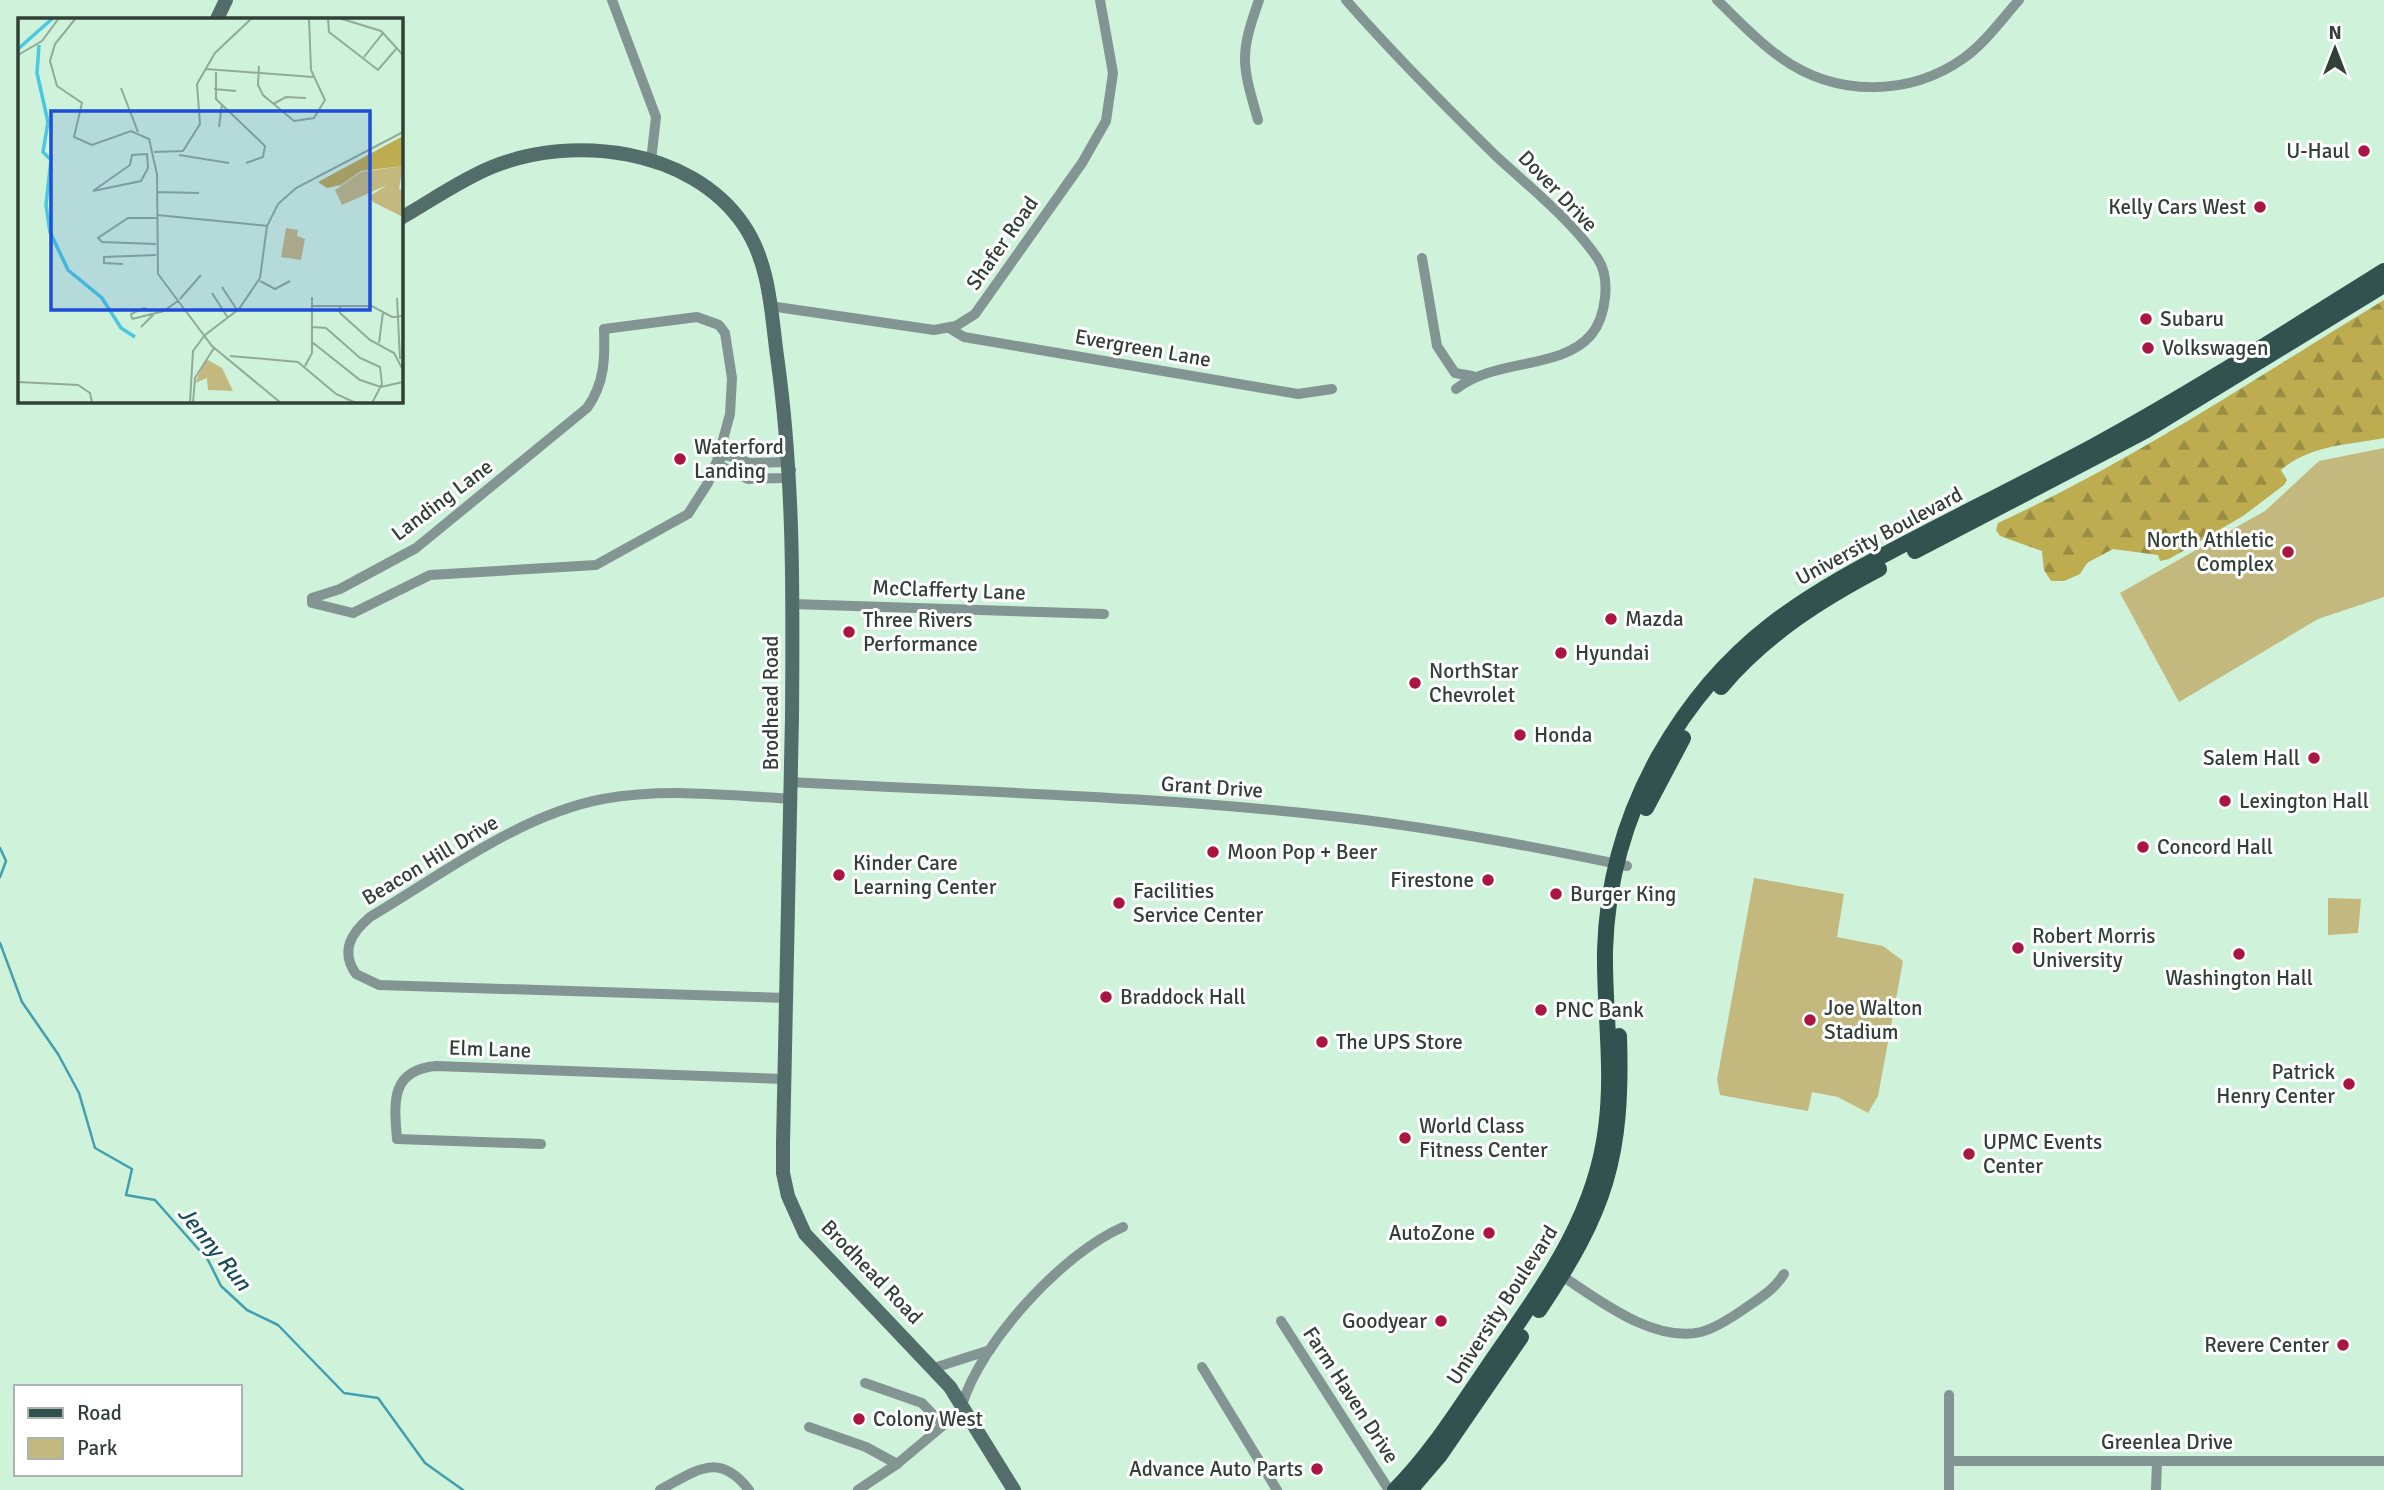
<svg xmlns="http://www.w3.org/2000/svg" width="2384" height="1490" viewBox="0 0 2384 1490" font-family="Signika,sans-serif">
  <defs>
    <pattern id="forest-firs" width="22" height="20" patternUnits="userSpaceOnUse" patternTransform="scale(1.75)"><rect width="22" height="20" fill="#bdac50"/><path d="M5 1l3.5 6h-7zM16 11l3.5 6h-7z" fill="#9a8d43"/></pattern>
  </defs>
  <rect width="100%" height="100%" fill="#cff2db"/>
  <!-- green -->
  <g fill="#c3b87d">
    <polygon points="2384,448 2384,597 2318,619 2179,702 2120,593 2265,511 2319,461"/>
    <polygon points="1754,878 1844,894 1837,937 1883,946 1903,961 1878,1096 1868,1113 1838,1097 1812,1092 1808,1111 1720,1095 1717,1080"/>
    <polygon points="2328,898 2361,899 2358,933 2328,935"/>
  </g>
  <!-- forest -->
  <path fill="url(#forest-firs)" d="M2384,300V438C2348,445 2310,445 2281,470L2287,480L2284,485L2243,516L2169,559L2160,561L2158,555L2113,549L2087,563L2080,574L2064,581H2051L2044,570L2042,551L2000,536L1996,530L1998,523C2133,461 2257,377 2384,300Z"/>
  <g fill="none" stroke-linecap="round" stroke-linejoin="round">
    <!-- stream -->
    <g stroke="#439faf" stroke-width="2.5">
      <polyline points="0,848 6,861 0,877"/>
      <polyline points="0,943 22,1002 58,1054 79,1093 95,1148 132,1169 126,1195 155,1200 208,1260 221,1286 247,1310 278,1325 344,1393 378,1398 425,1463 463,1490"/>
    </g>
    <!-- minor -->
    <g stroke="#839593" stroke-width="10">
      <polyline points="612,0 656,117 651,161"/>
      <path d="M1346,0C1394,55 1445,106 1497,157C1530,187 1573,222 1598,259C1611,279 1606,317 1591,335C1561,370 1496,358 1456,389"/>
      <path d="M1717,0C1737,19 1757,41 1780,57C1835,97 1909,97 1964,58C1985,43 2002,19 2019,0"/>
      <path d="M1258,120C1242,64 1239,56 1259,0"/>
      <polyline points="1422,258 1437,346 1455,373 1472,376"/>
      <polyline points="770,306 934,330 956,326 975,314 1082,163 1106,121 1113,73 1100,0"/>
      <polyline points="949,328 964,337 1298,394 1332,389"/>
      <path d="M718,458L708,483L688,514L596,565L430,575L353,613L312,603V598L340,589L416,548L587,408C605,383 605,358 604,329L697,317L719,325L725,333L732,378L730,414L718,458L721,466L748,479L785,478L791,470L784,462L750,463L726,455L718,458"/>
      <polyline points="792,604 1104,614"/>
      <path d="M791,782C974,792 1158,796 1340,817C1436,828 1532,846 1627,866"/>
      <path d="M786,998L379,985L356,974C340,951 351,933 370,917C441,875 521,814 603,799C664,788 730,795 791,799"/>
      <path d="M541,1144L397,1139C394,1103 390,1070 436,1066L784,1079"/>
      <path d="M1562,1276C1599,1300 1653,1343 1701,1332C1716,1328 1731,1318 1744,1309C1760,1298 1774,1290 1784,1274"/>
      <polyline points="1281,1321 1389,1490"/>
      <polyline points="1202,1367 1277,1490"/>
      <polyline points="934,1368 990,1350"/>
      <polyline points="865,1383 922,1403 943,1425"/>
      <path d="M962,1405C981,1342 1063,1253 1123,1227"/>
      <polyline points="809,1427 866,1447 897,1464"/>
      <polyline points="1949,1461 2384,1461"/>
      <path d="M660,1490C697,1470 719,1451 749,1490"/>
      <polyline points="858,1490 897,1464 964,1408"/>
      <polyline points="1949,1490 1949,1395"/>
      <polyline points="2156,1490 2157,1461"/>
    </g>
    <!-- secondary -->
    <g stroke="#536e6a" stroke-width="14">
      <polyline points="217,19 226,0"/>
      <path d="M401,218C431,201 460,180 492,167C573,134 690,148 743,224C770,263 771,312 777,356C794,476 793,596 792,717C790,860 785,1002 783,1144V1173L788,1196L805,1234L950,1387L1014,1490"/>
    </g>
    <!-- primary -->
    <g stroke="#31524e" stroke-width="16">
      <polyline points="1915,551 2145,431 2384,285"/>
      <path d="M1721,687C1765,635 1820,600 1879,569"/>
      <polyline points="1646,808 1683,738"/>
      <path d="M1539,1310C1606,1210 1623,1157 1619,1036"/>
      <path d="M1395,1490C1431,1454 1458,1410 1487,1368C1538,1293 1595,1221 1606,1128C1614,1069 1604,1009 1605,950C1607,882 1626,815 1659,756C1725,639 1806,595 1920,536C1978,506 2036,477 2094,446C2193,392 2288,331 2384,271"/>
      <polyline points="1410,1490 1440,1455 1521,1337"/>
    </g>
  </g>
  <!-- markers -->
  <g fill="#aa1541" stroke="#fff" stroke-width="2.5">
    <circle cx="2364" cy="151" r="7"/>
    <circle cx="2260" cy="207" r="7"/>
    <circle cx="2146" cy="319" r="7"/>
    <circle cx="2148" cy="348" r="7"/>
    <circle cx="680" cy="459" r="7"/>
    <circle cx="2288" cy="552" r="7"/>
    <circle cx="1611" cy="619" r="7"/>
    <circle cx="849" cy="632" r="7"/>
    <circle cx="1561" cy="653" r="7"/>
    <circle cx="1415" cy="683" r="7"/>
    <circle cx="1520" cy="735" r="7"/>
    <circle cx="2314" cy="758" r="7"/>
    <circle cx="2225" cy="801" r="7"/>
    <circle cx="2143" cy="847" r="7"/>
    <circle cx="1213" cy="852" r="7"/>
    <circle cx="839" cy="875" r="7"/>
    <circle cx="1488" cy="880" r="7"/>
    <circle cx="1556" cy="894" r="7"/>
    <circle cx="1119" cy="903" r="7"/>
    <circle cx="2018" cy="948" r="7"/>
    <circle cx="2239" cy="954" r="7"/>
    <circle cx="1106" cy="997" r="7"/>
    <circle cx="1541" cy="1010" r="7"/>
    <circle cx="1810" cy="1020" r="7"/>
    <circle cx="1322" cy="1042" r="7"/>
    <circle cx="2349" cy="1084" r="7"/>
    <circle cx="1405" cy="1138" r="7"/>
    <circle cx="1969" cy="1154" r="7"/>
    <circle cx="1489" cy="1233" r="7"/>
    <circle cx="1441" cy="1321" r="7"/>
    <circle cx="2343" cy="1345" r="7"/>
    <circle cx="859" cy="1419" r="7"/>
    <circle cx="1317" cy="1469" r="7"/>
  </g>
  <g text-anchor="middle" stroke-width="6" stroke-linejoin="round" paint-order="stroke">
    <!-- poi labels -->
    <g font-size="21" fill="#324037" stroke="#fff" text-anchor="start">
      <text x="2350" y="158" text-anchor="end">U-Haul</text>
      <text x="2246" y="214" text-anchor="end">Kelly Cars West</text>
      <text x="2160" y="326">Subaru</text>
      <text x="2162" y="355">Volkswagen</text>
      <text x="694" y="454">Waterford<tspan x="694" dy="24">Landing</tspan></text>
      <text x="2274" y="547" text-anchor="end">North Athletic<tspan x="2274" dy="24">Complex</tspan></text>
      <text x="1625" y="626">Mazda</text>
      <text x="863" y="627">Three Rivers<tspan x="863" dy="24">Performance</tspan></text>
      <text x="1575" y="660">Hyundai</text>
      <text x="1429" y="678">NorthStar<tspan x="1429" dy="24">Chevrolet</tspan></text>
      <text x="1534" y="742">Honda</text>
      <text x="2300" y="765" text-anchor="end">Salem Hall</text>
      <text x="2239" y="808">Lexington Hall</text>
      <text x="2157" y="854">Concord Hall</text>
      <text x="1227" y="859">Moon Pop + Beer</text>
      <text x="853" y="870">Kinder Care<tspan x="853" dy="24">Learning Center</tspan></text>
      <text x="1474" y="887" text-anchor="end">Firestone</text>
      <text x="1133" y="898">Facilities<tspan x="1133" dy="24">Service Center</tspan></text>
      <text x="1570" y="901">Burger King</text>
      <text x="2032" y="943">Robert Morris<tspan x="2032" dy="24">University</tspan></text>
      <text x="2239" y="985" text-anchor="middle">Washington Hall</text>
      <text x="1120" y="1004">Braddock Hall</text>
      <text x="1824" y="1015">Joe Walton<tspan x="1824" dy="24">Stadium</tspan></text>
      <text x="1555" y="1017">PNC Bank</text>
      <text x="1336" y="1049">The UPS Store</text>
      <text x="2335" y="1079" text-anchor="end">Patrick<tspan x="2335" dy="24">Henry Center</tspan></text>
      <text x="1419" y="1133">World Class<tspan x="1419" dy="24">Fitness Center</tspan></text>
      <text x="1983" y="1149">UPMC Events<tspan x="1983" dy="24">Center</tspan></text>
      <text x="1475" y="1240" text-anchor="end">AutoZone</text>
      <text x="1427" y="1328" text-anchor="end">Goodyear</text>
      <text x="2329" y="1352" text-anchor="end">Revere Center</text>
      <text x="873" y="1426">Colony West</text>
      <text x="1303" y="1476" text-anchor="end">Advance Auto Parts</text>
    </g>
    <!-- street labels -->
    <g font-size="21" fill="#324037" stroke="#fff">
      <text transform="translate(1558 191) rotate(46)" y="7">Dover Drive</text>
      <text transform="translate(1002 243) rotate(-55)" y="7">Shafer Road</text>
      <text transform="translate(1143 348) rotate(10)" y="7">Evergreen Lane</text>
      <text transform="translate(442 500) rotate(-37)" y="7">Landing Lane</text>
      <text transform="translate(1879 536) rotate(-28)" y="7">University Boulevard</text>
      <text transform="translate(949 590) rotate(2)" y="7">McClafferty Lane</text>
      <text transform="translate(771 703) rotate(-90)" y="7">Brodhead Road</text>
      <text transform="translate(1212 787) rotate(4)" y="7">Grant Drive</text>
      <text transform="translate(430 860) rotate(-31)" y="7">Beacon Hill Drive</text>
      <text transform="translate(490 1049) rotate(2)" y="7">Elm Lane</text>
      <text transform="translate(872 1272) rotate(46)" y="7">Brodhead Road</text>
      <text transform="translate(1502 1305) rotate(-57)" y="7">University Boulevard</text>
      <text transform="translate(1351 1395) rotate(57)" y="7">Farm Haven Drive</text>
      <text x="2167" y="1449">Greenlea Drive</text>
    </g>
    <!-- water labels -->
    <g font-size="23" font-style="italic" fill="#164c57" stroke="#fff">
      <text transform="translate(215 1248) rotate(51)" y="8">Jenny Run</text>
    </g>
  </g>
  <!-- overview -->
  <g transform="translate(18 18)">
    <rect width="385" height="385" fill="#cff2db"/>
    <path d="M385,148L381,171L385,173V199L355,184L352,178L369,167L324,187L317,172L343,154ZM268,210L280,212L279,218L287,221L283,242L263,239Z" fill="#c3b87d"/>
    <path d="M385,118V148L343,153L323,167L309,170L300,164Z" fill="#bdac50"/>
    <path d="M188,341L204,350L215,373L190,372L189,360L177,365Z" fill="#c3b87d"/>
    <path fill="none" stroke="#4ac8e2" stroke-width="3.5" d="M21,27L19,55L30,104L25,134L33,142L28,187L32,214L50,252L84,280L103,310L117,319M0,31L35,0"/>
    <path fill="none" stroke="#90ab99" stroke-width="2" d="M58,0L37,26L32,43L39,68L64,85L56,119L74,127L113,113L131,121L139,156L140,256L194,328L263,385M310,0L311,14L360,52L378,31M321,0L363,13L385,37M0,37L24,23L41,0M346,39L365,15M241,48L240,67L245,77L276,103L296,100L307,82L293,52L291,0M188,51L295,59M198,54V81L247,128L245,139L228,145M103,70L120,114M196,71L218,73M255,86L268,79L288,80M201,109L204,86M136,134L165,133L182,106L179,66L197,35L234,0M129,136L130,150L123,163L75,173L112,147L114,137ZM161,137L211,145M139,174L181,175M139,197L250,208M138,226L84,224L80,220L110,200H139M105,246L86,245V239L138,237M242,263L257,271L272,263M204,269L219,292M194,275L210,300M379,280L382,341M162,281L183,257M294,288H354L374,299L385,298M322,288V295L352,322L376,335L385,352M114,301L146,293L161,282M114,301L113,296L126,290L134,293M123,309L138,294M294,309L308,310L342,340L362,349L364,366L354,385M294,324L342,362L363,369L385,364M361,325L365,294M212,338L280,344L318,376L338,385M287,348L294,335V279M0,364L60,367L72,375L74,385M172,384L175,333L187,317L221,291L242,260L249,208L260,186L278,170L385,114M175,385L177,360L196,330"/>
    <path fill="#1d4ed8" fill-opacity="0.15" stroke="#1d4ed8" stroke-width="3.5" d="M33,93H352V292H33Z"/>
    <rect width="385" height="385" fill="none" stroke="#324037" stroke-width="3.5"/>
  </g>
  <!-- legend -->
  <rect x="14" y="1385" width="228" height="91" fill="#ffffff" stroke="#adb3af" stroke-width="2"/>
  <rect x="28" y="1408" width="35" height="10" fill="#31524e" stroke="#adb3af" stroke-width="2"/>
  <text x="77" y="1420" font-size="21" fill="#324037">Road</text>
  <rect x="28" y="1438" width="35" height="21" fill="#c3b87d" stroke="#adb3af" stroke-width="2"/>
  <text x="77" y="1455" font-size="21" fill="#324037">Park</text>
  <!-- north arrow -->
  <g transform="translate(2335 49)" stroke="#ffffff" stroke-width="5" paint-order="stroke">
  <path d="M0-5L12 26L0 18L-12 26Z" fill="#324037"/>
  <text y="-10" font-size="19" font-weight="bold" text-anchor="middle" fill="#324037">N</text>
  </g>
</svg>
